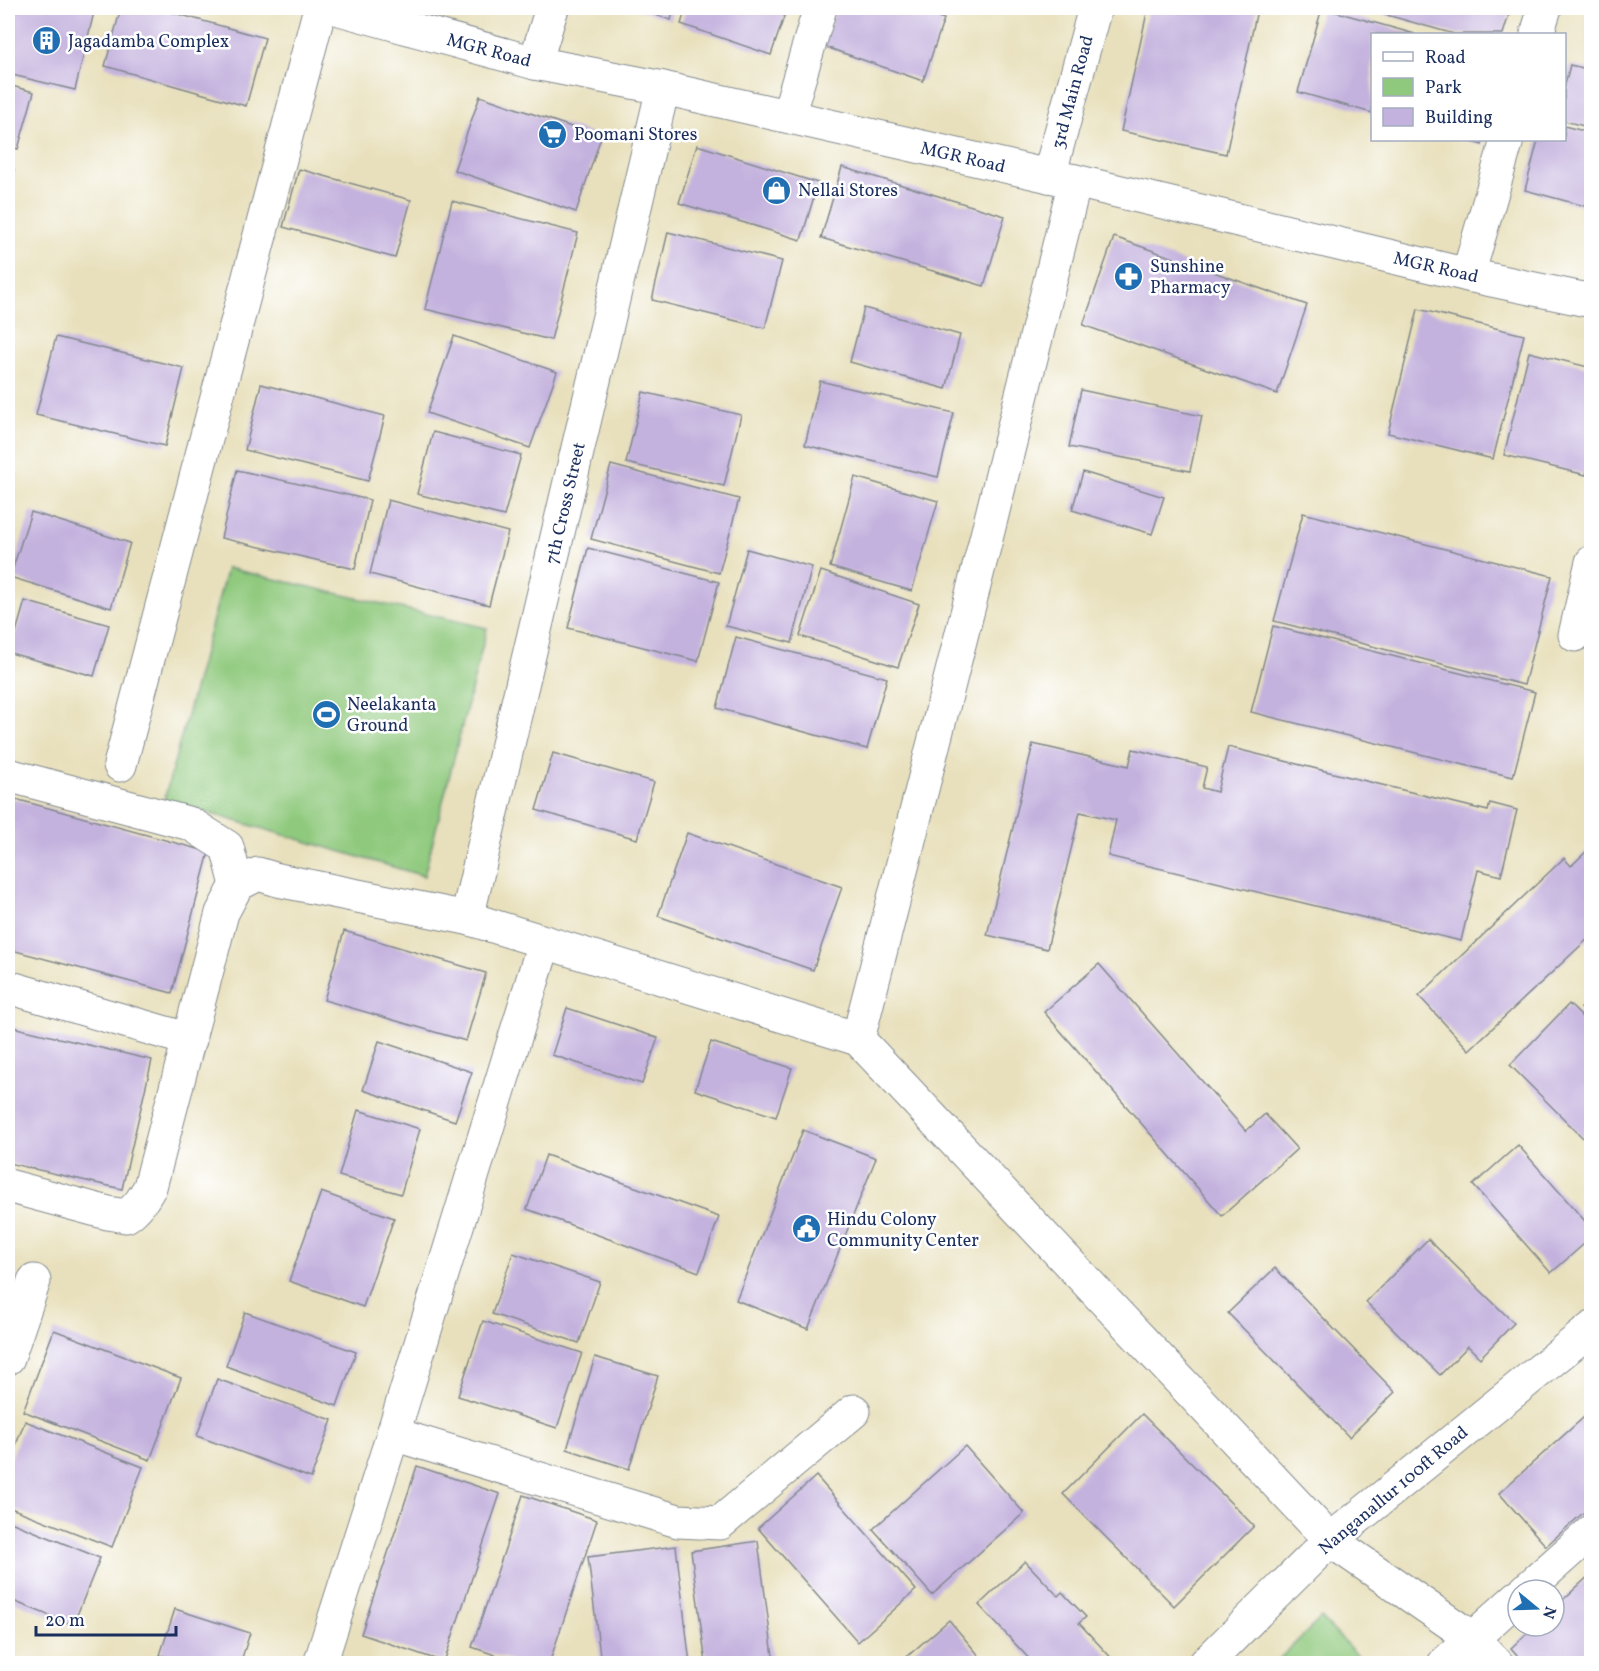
<svg xmlns="http://www.w3.org/2000/svg" width="1599" height="1671" viewBox="0 0 1599 1671" font-family="Vollkorn,serif">
  <rect width="100%" height="100%" fill="#fff"/>
  <filter id="ink" filterUnits="userSpaceOnUse"><feTurbulence type="fractalNoise" baseFrequency=".0167" numOctaves="2"/><feDisplacementMap in="SourceGraphic" scale="12" xChannelSelector="R" yChannelSelector="G"/><feConvolveMatrix kernelMatrix="1 2 1 2 8 2 1 2 1" color-interpolation-filters="sRGB"/></filter>
  <filter id="wash" filterUnits="userSpaceOnUse"><feTurbulence type="fractalNoise" baseFrequency=".008" numOctaves="4" result="noise"/><feDisplacementMap in="SourceGraphic" scale="24" xChannelSelector="R" yChannelSelector="G"/><feGaussianBlur stdDeviation="1.35" result="paint"/><feColorMatrix in="noise" values="0 0 0 0 0 0 0 0 0 0 0 0 0 0 0 0 0 1.4 0 .05"/><feComposite in="paint" operator="in"/></filter>
  <g filter="url(#wash)">
    <rect width="100%" height="100%" fill="#e8e0bc"/>
    <!-- green -->
    <g fill="#8fc97d" stroke="#557c6e" stroke-width="1.5">
      <polygon points="227,568 487,628 424,876 164,800"/>
      <polygon points="1321,1618 1365,1663 1275,1663"/>
    </g>
    <g id="blocks">
      <!-- building -->
      <g fill="#c4b2de">
        <polygon points="8,8 95,8 75,90 8,74"/>
        <polygon points="121,8 156,8 265,38 246,106 105,66"/>
        <polygon points="634,8 674,8 671,20"/>
        <polygon points="686,8 787,8 771,55 681,24"/>
        <polygon points="836,8 912,8 944,19 923,81 823,46"/>
        <polygon points="1148,8 1248,8 1257,10 1226,154 1121,131"/>
        <polygon points="1322,8 1415,34 1372,34 1372,113 1298,92"/>
        <polygon points="1362,8 1511,8 1503,34 1454,34"/>
        <polygon points="1570,65 1592,70 1592,128 1564,121 1564,88"/>
        <polygon points="8,85 34,92 18,149 8,146"/>
        <polygon points="480,96 601,137 576,212 454,170"/>
        <polygon points="1564,126 1592,133 1592,208 1525,190 1538,140 1564,140"/>
        <polygon points="1466,140 1483,140 1482,145"/>
        <polygon points="697,145 818,183 801,240 679,203"/>
        <polygon points="842,167 1005,216 984,286 821,238"/>
        <polygon points="8,168 14,170 8,190"/>
        <polygon points="299,169 411,200 395,258 283,227"/>
        <polygon points="452,201 578,233 551,340 425,309"/>
        <polygon points="668,232 782,261 765,328 652,300"/>
        <polygon points="1114,237 1307,305 1277,394 1083,325"/>
        <polygon points="864,308 960,335 946,389 850,362"/>
        <polygon points="1418,309 1524,335 1493,459 1388,433"/>
        <polygon points="454,336 557,372 530,448 427,413"/>
        <polygon points="56,337 184,368 165,446 36,415"/>
        <polygon points="1529,352 1592,368 1592,455 1586,475 1504,455"/>
        <polygon points="820,381 954,413 938,477 805,445"/>
        <polygon points="261,384 385,416 368,481 245,450"/>
        <polygon points="1081,390 1202,416 1190,471 1069,447"/>
        <polygon points="643,392 741,415 724,486 626,463"/>
        <polygon points="433,432 521,455 504,516 417,494"/>
        <polygon points="611,465 739,499 719,573 591,539"/>
        <polygon points="237,470 370,500 355,569 221,538"/>
        <polygon points="1083,472 1164,497 1152,534 1072,510"/>
        <polygon points="855,477 938,501 912,591 830,567"/>
        <polygon points="388,500 508,532 489,605 370,574"/>
        <polygon points="31,512 130,543 111,608 10,577"/>
        <polygon points="1303,513 1552,576 1524,685 1274,621"/>
        <polygon points="588,548 719,582 698,661 568,628"/>
        <polygon points="747,549 812,567 792,643 726,626"/>
        <polygon points="821,571 919,604 898,667 800,636"/>
        <polygon points="25,601 109,625 94,676 10,653"/>
        <polygon points="1273,626 1535,692 1513,777 1251,712"/>
        <polygon points="736,637 887,678 867,749 717,708"/>
        <polygon points="1033,744 1129,766 1133,749 1207,767 1202,788 1217,792 1228,747 1488,811 1490,803 1517,810 1501,876 1478,870 1461,941 1108,856 1116,820 1080,812 1047,949 987,935"/>
        <polygon points="553,753 654,782 637,839 536,810"/>
        <polygon points="8,797 209,852 172,993 8,949"/>
        <polygon points="687,833 842,887 813,970 658,916"/>
        <polygon points="1590,848 1592,935 1469,1050 1419,996 1564,858 1571,866"/>
        <polygon points="344,931 486,973 466,1041 324,1000"/>
        <polygon points="1099,964 1246,1131 1265,1114 1297,1149 1222,1216 1044,1012"/>
        <polygon points="1592,998 1592,1019 1581,1008"/>
        <polygon points="1569,1004 1592,1027 1592,1147 1510,1065"/>
        <polygon points="567,1008 658,1038 642,1084 552,1055"/>
        <polygon points="8,1026 152,1060 122,1189 8,1163"/>
        <polygon points="379,1041 472,1072 455,1121 363,1090"/>
        <polygon points="711,1042 792,1068 776,1117 695,1090"/>
        <polygon points="358,1110 420,1129 401,1194 339,1176"/>
        <polygon points="803,1130 876,1158 808,1329 736,1300"/>
        <polygon points="1518,1145 1592,1229 1592,1237 1551,1273 1473,1185"/>
        <polygon points="546,1155 719,1217 699,1272 527,1209"/>
        <polygon points="321,1192 394,1218 363,1307 289,1281"/>
        <polygon points="1428,1239 1514,1323 1480,1358 1468,1346 1440,1375 1366,1302"/>
        <polygon points="513,1253 600,1282 579,1343 492,1314"/>
        <polygon points="1275,1268 1395,1392 1349,1437 1228,1313"/>
        <polygon points="245,1312 356,1352 337,1406 226,1366"/>
        <polygon points="483,1321 582,1353 557,1428 458,1396"/>
        <polygon points="54,1330 181,1378 150,1460 23,1411"/>
        <polygon points="595,1357 658,1376 629,1469 567,1449"/>
        <polygon points="217,1379 332,1420 311,1478 197,1436"/>
        <polygon points="1592,1410 1592,1505 1546,1546 1499,1493"/>
        <polygon points="1142,1414 1254,1526 1174,1606 1063,1494"/>
        <polygon points="25,1421 143,1467 112,1547 8,1507 8,1466"/>
        <polygon points="965,1446 1024,1513 932,1595 873,1529"/>
        <polygon points="417,1466 500,1494 444,1662 361,1634"/>
        <polygon points="816,1476 916,1590 858,1642 758,1528"/>
        <polygon points="523,1495 597,1520 549,1664 521,1664 472,1647"/>
        <polygon points="8,1521 100,1558 73,1625 8,1599"/>
        <polygon points="758,1541 774,1664 706,1664 691,1551"/>
        <polygon points="676,1546 690,1664 601,1664 588,1557"/>
        <polygon points="1025,1561 1058,1596 1062,1592 1086,1617 1079,1623 1117,1664 1034,1664 979,1605"/>
        <polygon points="1592,1573 1592,1664 1525,1664 1511,1648 1535,1626 1554,1626 1554,1608"/>
        <polygon points="175,1609 250,1633 240,1664 186,1664 160,1655"/>
        <polygon points="949,1620 986,1664 904,1664 902,1661"/>
      </g>
    </g>
  </g>
  <g filter="url(#ink)">
    <use href="#blocks" fill-opacity="0" stroke="#82888d" stroke-width="1.5"/>
    <g fill="none" stroke-linecap="round" stroke-linejoin="round">
      <defs>
        <g id="minor">
          <polyline points="336,8 535,63 663,88 1049,176 1075,181 1468,275 1592,301"/>
          <polyline points="1537,34 1545,8"/>
          <polyline points="535,63 552,8"/>
          <polyline points="788,116 820,8"/>
          <polyline points="1049,176 1095,8"/>
          <polyline points="1075,181 985,543 858,1039 1330,1540 1472,1638 1497,1664"/>
          <polyline points="1468,275 1507,140"/>
          <polyline points="1575,635 1592,562"/>
          <polyline points="120,765 320,8"/>
          <polyline points="8,775 191,824 227,847 237,885"/>
          <polyline points="467,918 663,88"/>
          <polyline points="8,987 190,1040"/>
          <path d="M8,1186L108,1213L126,1216C137,1209 143,1199 150,1187L222,913L237,885L258,874L278,880L467,918L858,1039"/>
          <polyline points="8,1358 34,1281"/>
          <polyline points="393,1434 678,1521 720,1523 854,1411"/>
          <polyline points="1526,1590 1592,1531"/>
          <polyline points="320,1664 393,1434 544,943"/>
          <polyline points="1205,1664 1330,1540 1592,1328"/>
          <polyline points="1444,1664 1518,1597"/>
        </g>
      </defs>
      <!-- minor casing -->
      <use href="#minor" stroke="#82888d" stroke-width="35"/>
      <!-- minor -->
      <use href="#minor" stroke="#fff" stroke-width="33"/>
    </g>
  </g>
  <!-- icons -->
  <defs>
    <symbol id="building-disc" viewBox="-11 -11 22 22"><circle r="9.5" fill="#1f6fb2" stroke="#fff"/><path d="M-4-6H4V6H1V3H-1V6H-4ZM-2.5-4.3h1.7v1.8h-1.7ZM.8-4.3h1.7v1.8H.8ZM-2.5-1h1.7V.8h-1.7ZM.8-1h1.7V.8H.8Z" fill="#fff"/></symbol>
    <symbol id="supermarket-disc" viewBox="-11 -11 22 22"><circle r="9.5" fill="#1f6fb2" stroke="#fff"/><path d="M-6-5.5h2.5l.6 2H6L4.5 2H-2.5L-4.4-4H-6ZM-1.5 3.2a1.3 1.3 0 1 0 .1 0ZM3 3.2a1.3 1.3 0 1 0 .1 0Z" fill="#fff"/></symbol>
    <symbol id="shop-disc" viewBox="-11 -11 22 22"><circle r="9.5" fill="#1f6fb2" stroke="#fff"/><path d="M-5-2.5h2.3a2.7 3.5 0 0 1 5.4 0H5L5.5 6h-11ZM-1.5-2.5h3a1.5 2.3 0 0 0-3 0Z" fill="#fff"/></symbol>
    <symbol id="pharmacy-disc" viewBox="-11 -11 22 22"><circle r="9.5" fill="#1f6fb2" stroke="#fff"/><path d="M-2-6h4v4h4v4h-4v4h-4v-4h-4v-4h4Z" fill="#fff"/></symbol>
    <symbol id="stadium-disc" viewBox="-11 -11 22 22"><circle r="9.5" fill="#1f6fb2" stroke="#fff"/><path d="M0-5a6.5 5 0 1 0 0 10a6.5 5 0 1 0 0-10ZM-3.5-1.8h7v3.6h-7Z" fill="#fff"/></symbol>
    <symbol id="civic-disc" viewBox="-11 -11 22 22"><circle r="9.5" fill="#1f6fb2" stroke="#fff"/><path d="M-.6-6.5H3V-4.5H.6V-3L4-1V1h2V6H-6V1h2V-1L-.6-3ZM-1.2 2.5V6h2.4V2.5Z" fill="#fff"/></symbol>
  </defs>
  <g fill-rule="evenodd">
    <use href="#building-disc" x="30" y="24" width="33" height="33"/>
    <use href="#supermarket-disc" x="536" y="118" width="33" height="33"/>
    <use href="#shop-disc" x="760" y="174" width="33" height="33"/>
    <use href="#pharmacy-disc" x="1112" y="260" width="33" height="33"/>
    <use href="#stadium-disc" x="310" y="698" width="33" height="33"/>
    <use href="#civic-disc" x="790" y="1212" width="33" height="33"/>
  </g>
  <g text-anchor="middle" stroke-width="5" stroke-linejoin="round" paint-order="stroke">
    <!-- poi labels -->
    <g font-size="18" fill="#1b2f5e" stroke="#fff" text-anchor="start">
      <text x="68" y="47">Jagadamba Complex</text>
      <text x="574" y="140">Poomani Stores</text>
      <text x="798" y="196">Nellai Stores</text>
      <text x="1150" y="272">Sunshine<tspan x="1150" dy="21">Pharmacy</tspan></text>
      <text x="347" y="710">Neelakanta<tspan x="347" dy="21">Ground</tspan></text>
      <text x="827" y="1225">Hindu Colony<tspan x="827" dy="21">Community Center</tspan></text>
    </g>
    <!-- street labels -->
    <g font-size="18" fill="#1b2f5e" stroke="#fff">
      <text transform="translate(489 50) rotate(15)" y="6">MGR Road</text>
      <text transform="translate(1072 92) rotate(-75)" y="6">3rd Main Road</text>
      <text transform="translate(963 157) rotate(13)" y="6">MGR Road</text>
      <text transform="translate(1436 267) rotate(13)" y="6">MGR Road</text>
      <text transform="translate(565 503) rotate(-77)" y="6">7th Cross Street</text>
      <text transform="translate(1393 1490) rotate(-40)" y="6">Nanganallur 100ft Road</text>
    </g>
  </g>
  <!-- margin -->
  <rect width="1599" height="1671" fill="none" stroke="#fff" stroke-width="30"/>
  <!-- legend -->
  <rect x="1371" y="33" width="195" height="108" fill="#ffffff" stroke="#a4acbf" stroke-width="1.5"/>
  <rect x="1383" y="52" width="30" height="9" fill="#ffffff" stroke="#a4acbf" stroke-width="1.5"/>
  <text x="1425" y="63" font-size="18" fill="#1b2f5e">Road</text>
  <rect x="1383" y="78" width="30" height="18" fill="#8fc97d" stroke="#a4acbf" stroke-width="1.5"/>
  <text x="1425" y="93" font-size="18" fill="#1b2f5e">Park</text>
  <rect x="1383" y="108" width="30" height="18" fill="#c4b2de" stroke="#a4acbf" stroke-width="1.5"/>
  <text x="1425" y="123" font-size="18" fill="#1b2f5e">Building</text>
  <!-- north arrow -->
  <g transform="translate(1536 1608) rotate(109)"><circle r="28" fill="#ffffff" stroke="#a4acbf" stroke-width="1.5"/>
  <path d="M0-4.5L10 22L0 15L-10 22Z" fill="#1f6fb2"/>
  <text y="-9" font-size="16" font-weight="bold" text-anchor="middle" fill="#1b2f5e">N</text>
  </g>
  <!-- scale -->
  <path d="M36 1626v9h140v-9" fill="none" stroke="#1b2f5e" stroke-width="3"/>
  <text x="45" y="1626" font-size="18" fill="#1b2f5e" stroke="#ffffff" stroke-width="4.5" paint-order="stroke">20 m</text>
</svg>
